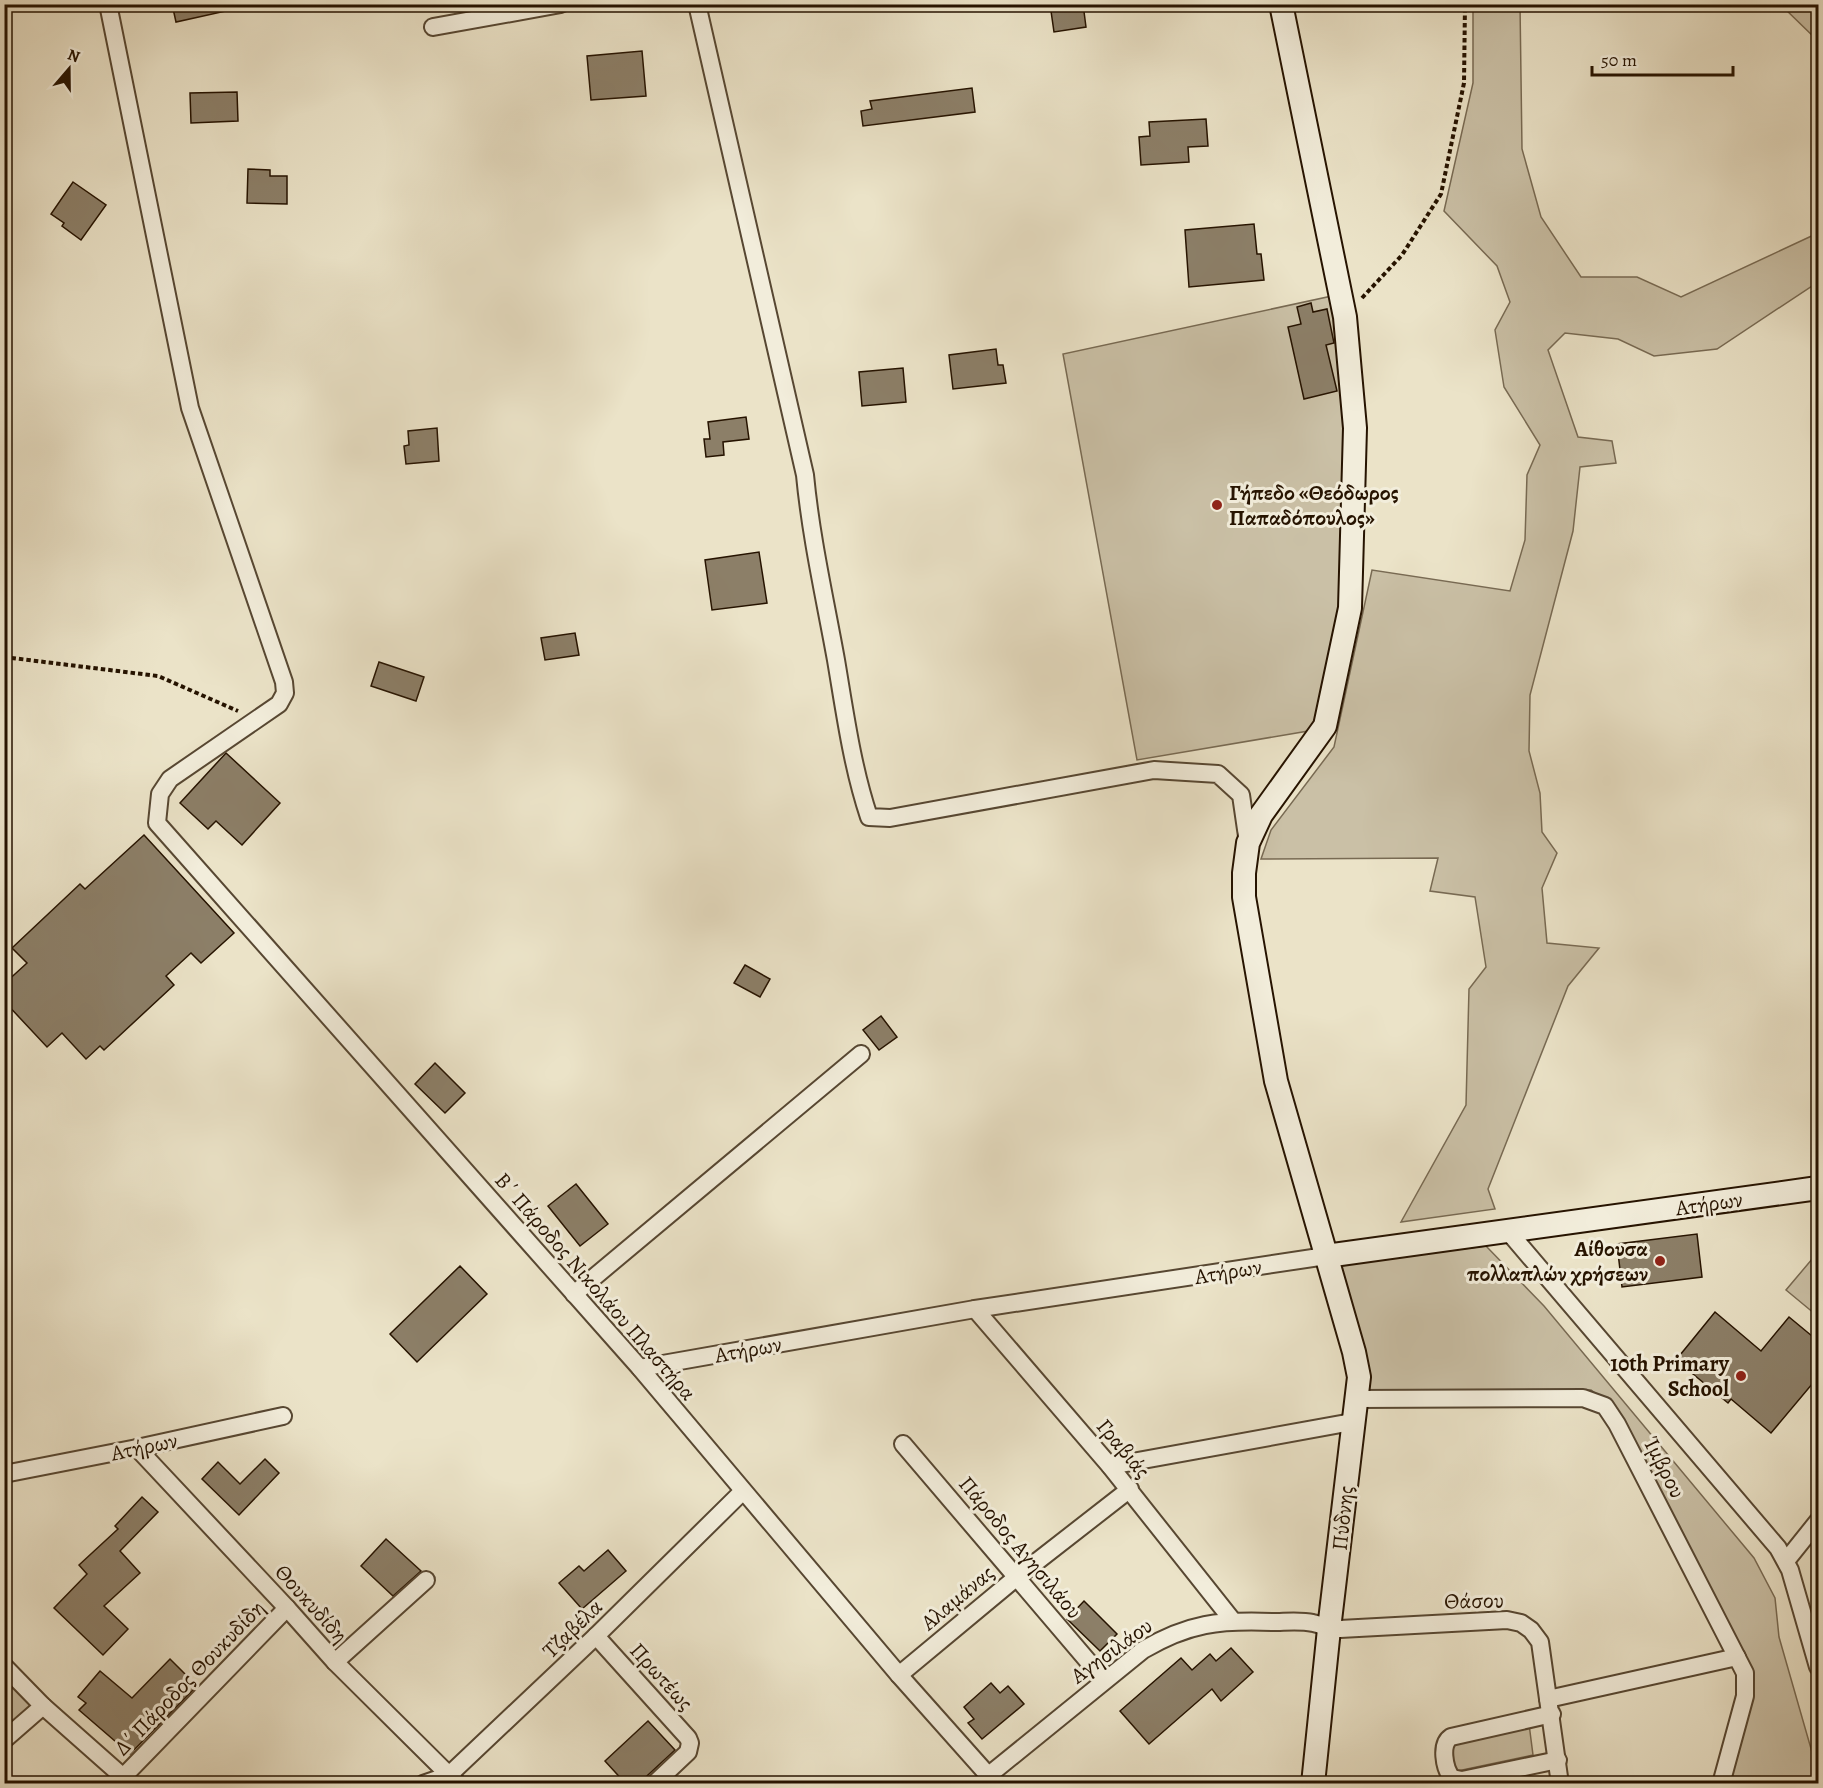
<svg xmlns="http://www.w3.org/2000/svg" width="1823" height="1788" viewBox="0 0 1823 1788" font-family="Alegreya,serif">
  <rect width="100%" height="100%" fill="#ebe3c8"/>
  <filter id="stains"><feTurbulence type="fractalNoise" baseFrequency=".00333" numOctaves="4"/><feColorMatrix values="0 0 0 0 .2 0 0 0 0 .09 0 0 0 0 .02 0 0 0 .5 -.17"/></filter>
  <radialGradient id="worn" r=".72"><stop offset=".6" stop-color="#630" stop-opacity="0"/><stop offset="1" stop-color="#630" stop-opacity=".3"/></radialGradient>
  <!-- green -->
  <g fill="#cac0a6" stroke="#786a53" stroke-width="1.5">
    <polygon points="1473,5 1520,5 1522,149 1541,217 1581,277 1637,277 1681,297 1818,233 1818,282 1717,349 1654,356 1618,339 1565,333 1548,350 1578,437 1612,441 1616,463 1580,467 1573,531 1530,695 1529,751 1540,793 1542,832 1557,853 1542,888 1547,943 1599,948 1568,986 1488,1189 1495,1209 1401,1222 1466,1105 1469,989 1486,967 1475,897 1430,891 1438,858 1261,859 1271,830 1334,747 1372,570 1510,591 1525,540 1527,475 1540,445 1504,387 1495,330 1510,302 1497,266 1444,211 1473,83"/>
    <polygon points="1781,5 1815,5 1818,10 1818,41"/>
    <polygon points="1332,296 1344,405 1344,605 1314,730 1137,760 1063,354"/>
    <polygon points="1486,1246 1544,1306 1754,1558 1775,1598 1779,1637 1818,1773 1818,1783 1718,1783 1745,1684 1604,1400 1591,1390 1364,1394 1337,1272 1342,1264"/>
    <polygon points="1818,1252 1818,1310 1815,1314 1786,1290"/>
    <polygon points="4,1656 43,1694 5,1733 4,1733"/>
    <polygon points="1529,1724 1533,1755 1448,1773 1444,1741"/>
  </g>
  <!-- building -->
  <g fill="#8c7f68" stroke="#261300" stroke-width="1.5">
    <polygon points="172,4 225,4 226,11 176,22"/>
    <polygon points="1050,4 1083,4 1086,27 1054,32"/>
    <polygon points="642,51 646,96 591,100 587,56"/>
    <polygon points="972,88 975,112 863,126 861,111 872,109 870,101"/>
    <polygon points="237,92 238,121 191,123 190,93"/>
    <polygon points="1206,119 1208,146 1188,147 1189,162 1141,165 1139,137 1150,136 1149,122"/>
    <polygon points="248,169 270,170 270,176 287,176 287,204 247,203"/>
    <polygon points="73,182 106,205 81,240 62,226 64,223 51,214"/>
    <polygon points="1254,224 1257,254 1261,254 1264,280 1189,287 1185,230"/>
    <polygon points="1311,303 1313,312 1327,309 1334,343 1326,345 1337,391 1304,399 1288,327 1301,324 1297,307"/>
    <polygon points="996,349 998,365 1003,365 1006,383 953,389 949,355"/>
    <polygon points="903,368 906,402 862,406 859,372"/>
    <polygon points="746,417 749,439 723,442 724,455 706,457 704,439 710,439 708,422"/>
    <polygon points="437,428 439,461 406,464 404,446 409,445 408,431"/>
    <polygon points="759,552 767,603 712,610 705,560"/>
    <polygon points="575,633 579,655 545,660 541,638"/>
    <polygon points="379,662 424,677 416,701 371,686"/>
    <polygon points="226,753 280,803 242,845 216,821 208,829 180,803"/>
    <polygon points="144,835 234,933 201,963 191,953 166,976 174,985 104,1050 100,1046 86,1059 62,1033 47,1047 4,1001 4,984 27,963 12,948 80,884 85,889"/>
    <polygon points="745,965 770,979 760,997 734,983"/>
    <polygon points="881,1016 897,1037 879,1050 863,1030"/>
    <polygon points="435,1063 465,1093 445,1113 415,1084"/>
    <polygon points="576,1184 608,1224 580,1246 548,1206"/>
    <polygon points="1697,1234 1702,1277 1622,1287 1617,1244"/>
    <polygon points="460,1266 487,1294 417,1362 390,1334"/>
    <polygon points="1715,1312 1761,1351 1789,1317 1818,1341 1818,1377 1771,1433 1731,1399 1728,1403 1676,1360"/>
    <polygon points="265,1459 279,1473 239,1515 202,1479 218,1462 240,1484"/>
    <polygon points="142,1497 158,1512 120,1551 140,1573 104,1606 128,1629 103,1655 54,1608 87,1574 79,1565 118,1529 115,1526"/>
    <polygon points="386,1539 421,1571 393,1596 361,1566"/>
    <polygon points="608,1550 626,1571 582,1609 559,1583 579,1566 584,1571"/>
    <polygon points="1084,1601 1117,1634 1100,1651 1067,1619"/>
    <polygon points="1231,1648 1253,1672 1221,1701 1212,1689 1149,1744 1120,1711 1181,1658 1192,1670 1210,1654 1216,1661"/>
    <polygon points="170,1659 197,1686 130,1754 79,1710 86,1703 78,1697 100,1671 132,1698"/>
    <polygon points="991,1683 1000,1693 1008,1686 1024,1704 982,1739 968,1723 974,1719 964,1707"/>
    <polygon points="648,1721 675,1750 647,1776 644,1784 626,1784 605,1761"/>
  </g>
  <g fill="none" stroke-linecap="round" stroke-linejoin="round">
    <defs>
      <g id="street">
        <polyline points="108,4 190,408 284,682 285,693 279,704 170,779 160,794 157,823 640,1368 899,1675 996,1784"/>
        <path d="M697,4L805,475C811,538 825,599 836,660C845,713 852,766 869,817L890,818L1154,770L1218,774L1241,795L1248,843"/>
        <polyline points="433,27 561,4"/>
        <polyline points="1507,1230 1778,1548 1790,1570 1818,1667"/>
        <polyline points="574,1294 861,1054"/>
        <polyline points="975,1309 1110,1466 1233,1621"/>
        <polyline points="640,1368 975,1309 1326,1256"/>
        <polyline points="1356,1399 1583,1398 1605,1406 1617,1424 1745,1673 1745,1696 1721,1784"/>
        <polyline points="903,1444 1104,1680"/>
        <polyline points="137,1448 287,1608 335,1662 458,1784"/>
        <polyline points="1110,1466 1352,1422"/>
        <polyline points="4,1474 137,1448 283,1416"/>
        <polyline points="1786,1561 1818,1521"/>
        <polyline points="596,1636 688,1738 690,1743 688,1752 654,1784"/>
        <polyline points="335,1662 426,1580"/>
        <polyline points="4,1666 43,1706 130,1783"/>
        <polyline points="899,1675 1017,1577 1130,1489"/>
        <polyline points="1548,1699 1737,1657"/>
        <path d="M1552,1714L1451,1737C1440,1744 1444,1768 1452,1778L1462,1780L1558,1760"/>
        <polyline points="4,1740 43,1706"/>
        <polyline points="124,1776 287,1608"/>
        <path d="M983,1783L989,1775L1143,1650C1189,1623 1219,1620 1272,1622C1285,1622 1300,1620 1313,1623C1323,1625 1330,1629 1340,1629L1507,1620L1521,1623L1531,1630L1540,1642L1560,1784"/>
        <polyline points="423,1784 449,1775 596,1636 743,1491"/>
      </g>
      <g id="secondary">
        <polyline points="1281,4 1345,317 1355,428 1350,608 1325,726 1261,815 1248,843 1244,873 1244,897 1276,1081 1354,1352 1359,1377 1329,1629 1313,1784"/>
        <polyline points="1326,1256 1818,1188"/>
      </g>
    </defs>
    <!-- street casing -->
    <use href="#street" stroke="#574732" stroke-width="20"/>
    <!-- secondary casing -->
    <use href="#secondary" stroke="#261300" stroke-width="26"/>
    <!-- path -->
    <g stroke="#261300" stroke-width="4" stroke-dasharray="4.5 3" stroke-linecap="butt">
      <polyline points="1362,298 1402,255 1441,194 1464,83 1465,4"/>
      <polyline points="4,657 158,676 238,711"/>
    </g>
    <!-- street -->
    <use href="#street" stroke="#f2eddb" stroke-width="16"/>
    <!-- secondary -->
    <use href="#secondary" stroke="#f2eddb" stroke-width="22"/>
  </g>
  <!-- markers -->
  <g fill="#8f2418" stroke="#f2eddb" stroke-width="2">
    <circle cx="1217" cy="505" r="6"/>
    <circle cx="1660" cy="1261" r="6"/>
    <circle cx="1741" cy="1376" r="6"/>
  </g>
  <g text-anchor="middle" stroke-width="6" stroke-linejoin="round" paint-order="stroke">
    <!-- poi labels -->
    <g font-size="22" font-weight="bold" fill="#261300" stroke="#f2eddb" text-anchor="end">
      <text x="1229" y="500" text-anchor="start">Γήπεδο «Θεόδωρος<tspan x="1229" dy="25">Παπαδόπουλος»</tspan></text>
      <text x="1648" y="1256">Αίθουσα<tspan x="1648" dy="25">πολλαπλών χρήσεων</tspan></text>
      <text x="1729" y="1371">10th Primary<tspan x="1729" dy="25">School</tspan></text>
    </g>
    <!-- street labels -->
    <g font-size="22" fill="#261300" stroke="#f2eddb">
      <text transform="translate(1709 1203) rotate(-8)" y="8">Ατήρων</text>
      <text transform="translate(1228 1271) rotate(-9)" y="8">Ατήρων</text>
      <text transform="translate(596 1286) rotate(49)" y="8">Β΄ Πάροδος Νικολάου Πλαστήρα</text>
      <text transform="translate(748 1349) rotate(-10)" y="8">Ατήρων</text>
      <text transform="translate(144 1446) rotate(-12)" y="8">Ατήρων</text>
      <text transform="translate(1124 1448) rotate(50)" y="8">Γραβιάς</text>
      <text transform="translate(1665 1467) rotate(63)" y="8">Ίμβρου</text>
      <text transform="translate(1342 1518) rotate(-84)" y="8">Πύδνης</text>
      <text transform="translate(1021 1547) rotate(50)" y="8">Πάροδος Αγησιλάου</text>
      <text transform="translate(957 1597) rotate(-40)" y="8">Αλαμάνας</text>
      <text transform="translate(1474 1600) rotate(-1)" y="8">Θάσου</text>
      <text transform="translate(312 1603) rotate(48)" y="8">Θουκυδίδη</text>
      <text transform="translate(572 1628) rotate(-44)" y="8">Τζαβέλα</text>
      <text transform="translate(1111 1650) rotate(-36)" y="8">Αγησιλάου</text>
      <text transform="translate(662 1676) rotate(48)" y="8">Πρωτέως</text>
      <text transform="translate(189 1677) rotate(-46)" y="8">Δ΄ Πάροδος Θουκυδίδη</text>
    </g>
  </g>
  <!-- margin -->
  <rect width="1823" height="1788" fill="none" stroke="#ebe3c8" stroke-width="24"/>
  <rect x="6" y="6" width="1811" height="1776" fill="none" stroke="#261300" stroke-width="3"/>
  <rect x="12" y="12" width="1799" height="1764" fill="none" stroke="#261300" stroke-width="1.5"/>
  <!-- north arrow -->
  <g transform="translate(69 69) rotate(20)" stroke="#f2eddb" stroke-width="4.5" paint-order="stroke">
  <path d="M0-4.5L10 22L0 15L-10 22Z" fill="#261300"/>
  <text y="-9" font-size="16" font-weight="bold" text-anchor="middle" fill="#261300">N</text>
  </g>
  <!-- scale -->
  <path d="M1592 66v9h141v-9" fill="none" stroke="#261300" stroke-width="3"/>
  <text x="1601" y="66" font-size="18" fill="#261300" stroke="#f2eddb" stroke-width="4.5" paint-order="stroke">50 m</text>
  <rect width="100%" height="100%" filter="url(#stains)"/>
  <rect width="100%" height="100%" fill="url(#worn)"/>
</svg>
